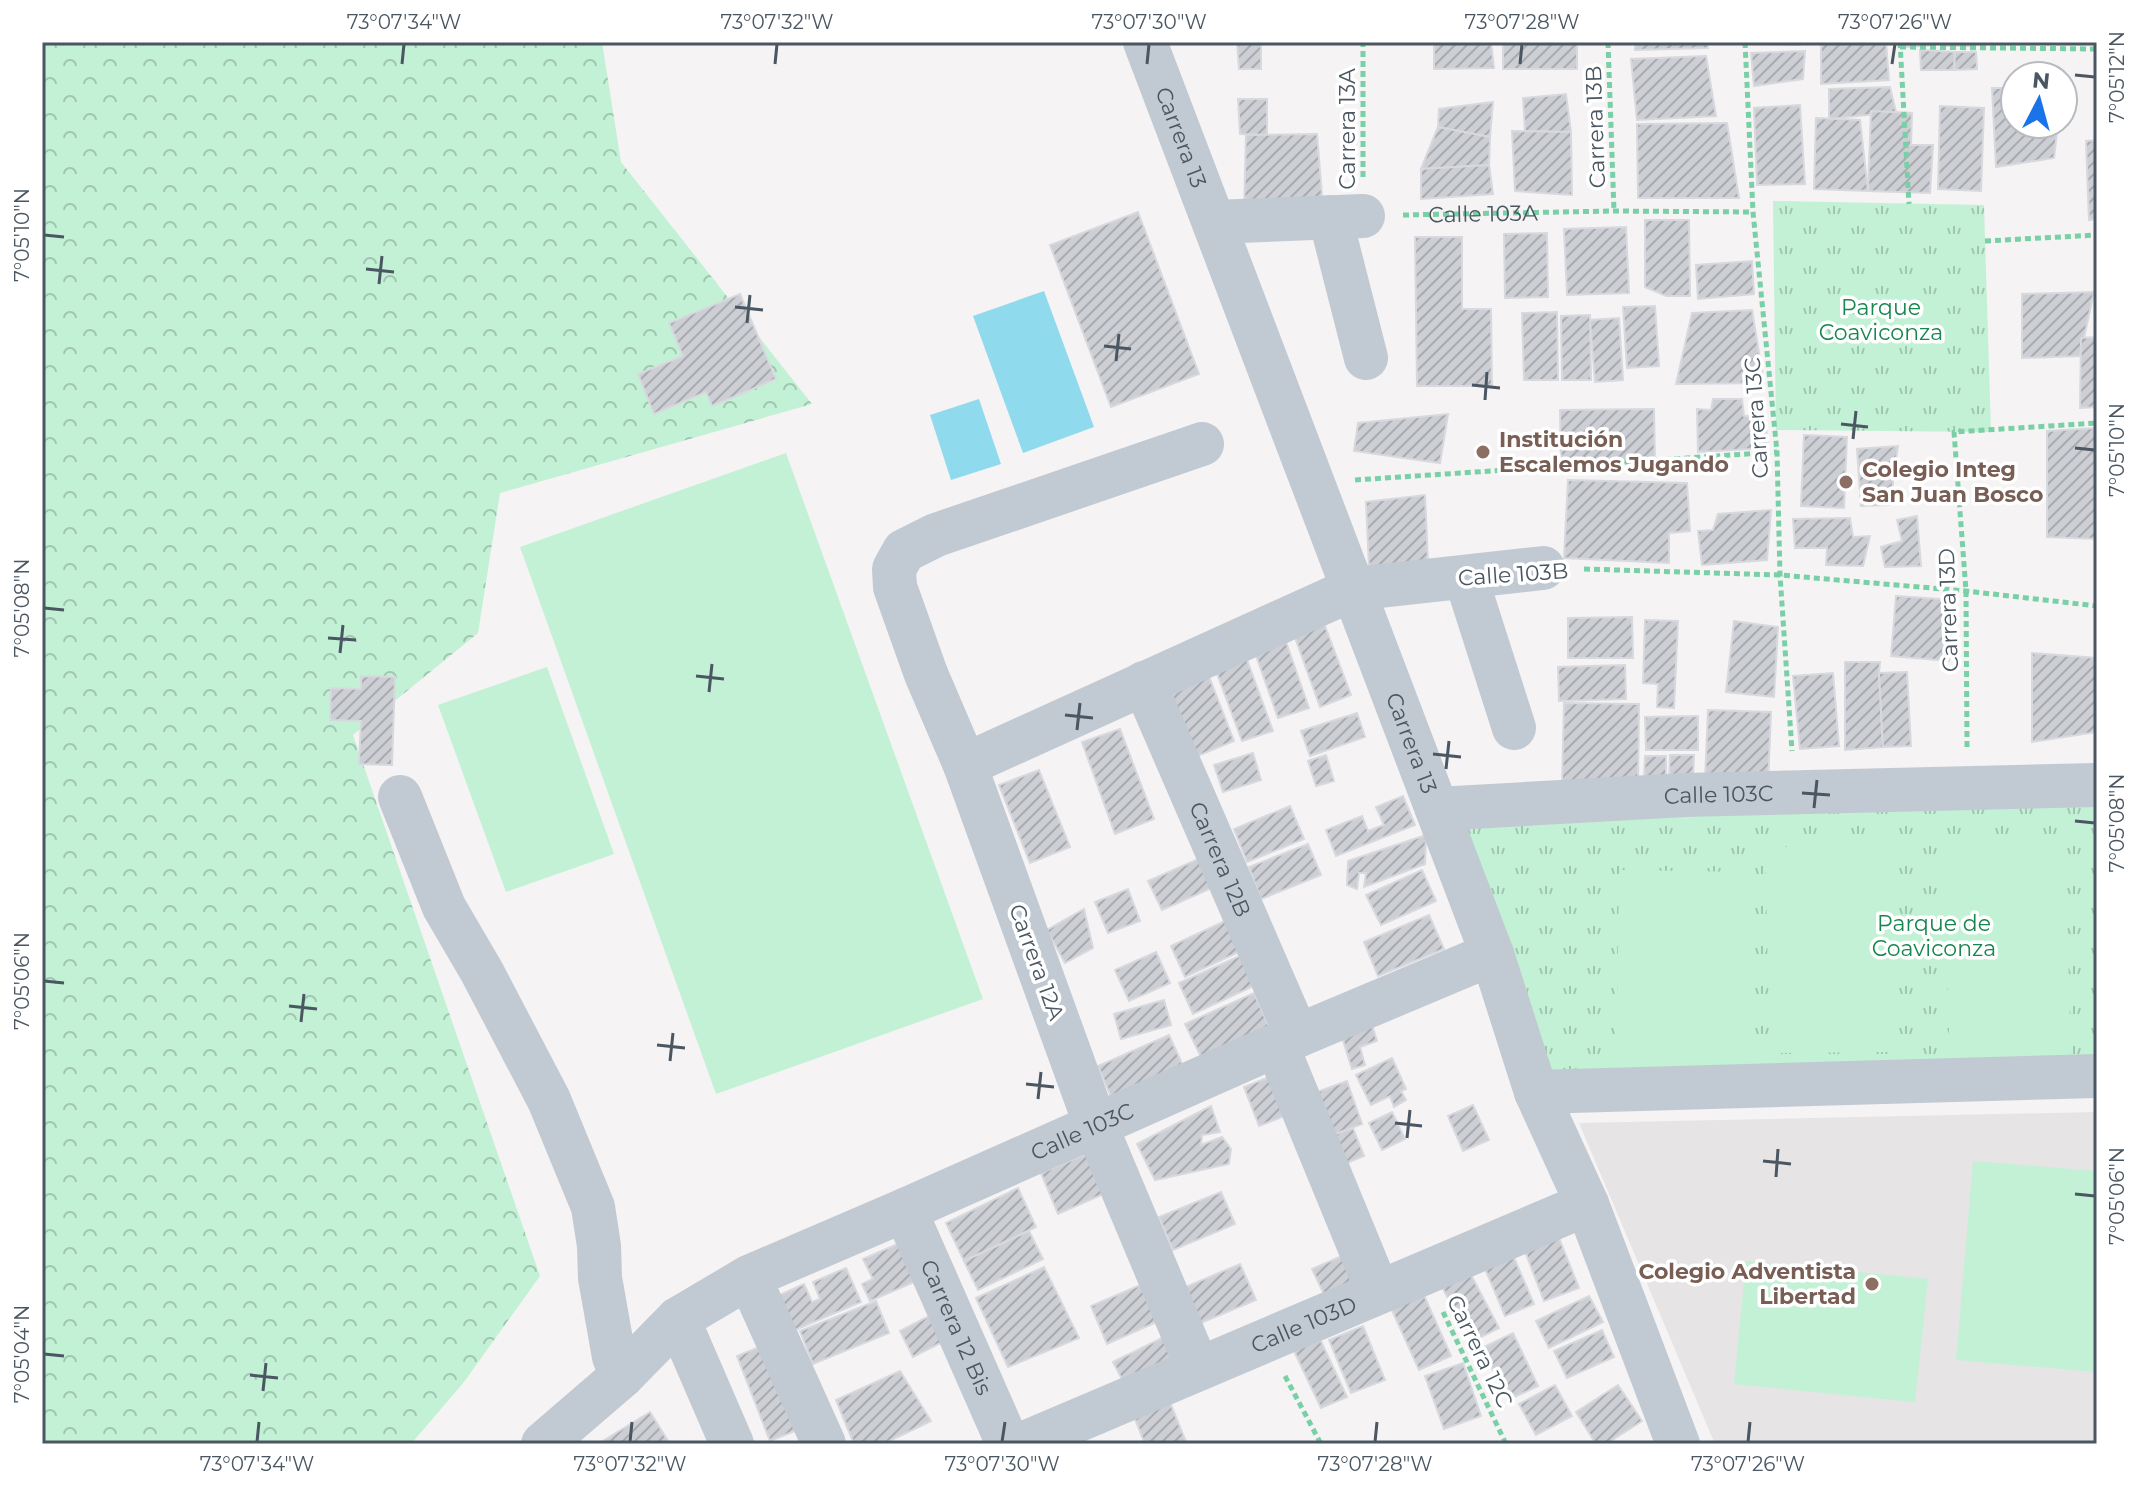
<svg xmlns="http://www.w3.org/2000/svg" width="2139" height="1486" viewBox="0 0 2139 1486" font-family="Montserrat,sans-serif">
  <defs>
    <pattern id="forest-crowns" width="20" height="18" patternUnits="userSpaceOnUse" patternTransform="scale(2)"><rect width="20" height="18" fill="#c3f1d5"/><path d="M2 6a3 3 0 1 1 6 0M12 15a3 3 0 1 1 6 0" fill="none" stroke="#a0c6b0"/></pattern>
    <pattern id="park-tufts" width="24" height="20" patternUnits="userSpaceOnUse" patternTransform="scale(2)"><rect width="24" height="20" fill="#c3f1d5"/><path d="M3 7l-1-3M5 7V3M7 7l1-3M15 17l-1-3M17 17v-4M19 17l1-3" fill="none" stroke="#a0c6b0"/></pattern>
    <pattern id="building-hatch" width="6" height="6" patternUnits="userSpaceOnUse" patternTransform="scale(2)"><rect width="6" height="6" fill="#cdcfd5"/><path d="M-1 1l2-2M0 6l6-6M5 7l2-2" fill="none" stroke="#a8abb0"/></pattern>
  </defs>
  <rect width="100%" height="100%" fill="#f5f3f3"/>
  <!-- education -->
  <polygon fill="#e6e4e5" points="2097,1112 2097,1444 1715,1444 1579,1123"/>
  <!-- forest -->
  <polygon fill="url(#forest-crowns)" points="42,42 602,42 621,162 812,404 500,493 478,633 353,735 540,1276 464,1382 411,1444 42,1444"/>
  <!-- park -->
  <g fill="url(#park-tufts)">
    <polygon points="1773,201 1984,205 1991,432 1776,430"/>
    <polygon points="2097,785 2097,1076 1536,1092 1437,809"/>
  </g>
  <!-- pitch -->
  <g fill="#c3f1d5">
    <polygon points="786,453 983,999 716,1094 520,547"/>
    <polygon points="547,667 614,854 506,892 438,705"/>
    <polygon points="2065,839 2071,1060 1950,1063 1943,842"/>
    <polygon points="1890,844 1893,1052 1770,1053 1765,847"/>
    <polygon points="1619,870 1747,872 1745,1070 1616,1069"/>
    <polygon points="1973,1161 2097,1171 2097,1372 1956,1360"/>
    <polygon points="1746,1261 1928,1279 1915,1402 1734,1384"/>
  </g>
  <!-- water -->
  <g fill="#90daee">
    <polygon points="1044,291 1094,427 1023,453 973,316"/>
    <polygon points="979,399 1001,464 951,480 930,415"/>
  </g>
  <!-- building -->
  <g fill="url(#building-hatch)" stroke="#d7d9de" stroke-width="2">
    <polygon points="1237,42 1261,42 1261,69 1239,69"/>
    <polygon points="1434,42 1491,42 1494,68 1434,69"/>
    <rect x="1503" y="42" width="74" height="27"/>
    <polygon points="1635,42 1707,42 1708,48 1635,50"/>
    <polygon points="1750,42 1800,42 1800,45 1750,44"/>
    <polygon points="1821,42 1886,42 1889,80 1821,84"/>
    <polygon points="1906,42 1935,42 1935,45 1906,47"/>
    <rect x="1943" y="42" width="32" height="4"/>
    <polygon points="1920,50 1955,52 1954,70 1921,70"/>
    <polygon points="1805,51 1803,79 1754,86 1751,53"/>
    <polygon points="1955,52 1976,52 1977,69 1954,70"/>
    <polygon points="1706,56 1716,116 1637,120 1631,59"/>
    <polygon points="1890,87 1896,112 1829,119 1829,89"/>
    <polygon points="1992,88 2015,88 2015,124 2058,124 2054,158 1996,167"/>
    <polygon points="1566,94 1571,132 1525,131 1523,98"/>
    <polygon points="1238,99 1267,99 1267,135 1240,134"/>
    <polygon points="1493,102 1490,137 1438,127 1439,109"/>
    <polygon points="1800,105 1805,184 1757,185 1754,108"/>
    <polygon points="1940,106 1984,108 1981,191 1938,189"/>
    <polygon points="1871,111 1912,113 1911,145 1933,145 1930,193 1868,191"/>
    <polygon points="1816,118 1860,120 1868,191 1814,189"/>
    <polygon points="1727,123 1739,198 1638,198 1637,124"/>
    <polygon points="1438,127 1490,137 1489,165 1421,169"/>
    <polygon points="1512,131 1571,132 1572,195 1515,191"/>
    <polygon points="1317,134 1323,207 1244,213 1246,135"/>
    <polygon points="2097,140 2097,219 2089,220 2086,141"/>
    <polygon points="1489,165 1493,194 1421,199 1421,169"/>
    <polygon points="1138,212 1199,374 1111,407 1050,245"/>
    <polygon points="1645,220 1689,220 1690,296 1666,296 1645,287"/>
    <polygon points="1626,227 1629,293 1567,295 1564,229"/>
    <polygon points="1547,233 1548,297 1505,298 1504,234"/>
    <polygon points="1415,237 1462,237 1462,309 1491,309 1492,386 1417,386"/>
    <polygon points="1752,261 1754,294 1698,299 1696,265"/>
    <polygon points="2094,292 2080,356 2022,358 2022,294"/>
    <polygon points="740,294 776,379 712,406 706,392 654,414 638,374 683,356 669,323"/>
    <polygon points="1655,306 1659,366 1627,368 1623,307"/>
    <polygon points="1752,310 1764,383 1676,384 1692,313"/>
    <polygon points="1557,312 1558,380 1524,380 1522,313"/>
    <polygon points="1590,315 1591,380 1562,380 1561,316"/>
    <polygon points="1619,318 1623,380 1595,382 1590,320"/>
    <polygon points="2097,337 2097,407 2080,408 2081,338"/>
    <polygon points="1713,399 1742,399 1744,416 1765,416 1768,448 1698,452 1697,409 1711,410"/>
    <polygon points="1654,409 1655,461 1561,463 1560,410"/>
    <polygon points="1448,414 1440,463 1354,451 1358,423"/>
    <polygon points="2097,428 2097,539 2047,537 2047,431"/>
    <polygon points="1804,435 1847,437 1844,508 1801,506"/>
    <polygon points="1898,446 1890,505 1861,506 1857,449"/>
    <polygon points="1568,480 1687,483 1690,531 1669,533 1669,563 1564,558"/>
    <polygon points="1425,495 1428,562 1369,567 1366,502"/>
    <polygon points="1771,510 1767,560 1702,565 1698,531 1713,530 1718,514"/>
    <polygon points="1917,516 1921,566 1885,567 1881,547 1902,541 1897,520"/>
    <polygon points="1850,518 1853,537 1870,536 1863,566 1826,565 1827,548 1795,548 1793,519"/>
    <polygon points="1896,596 1954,600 1949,661 1891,656"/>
    <polygon points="1632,617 1633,658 1568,658 1568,618"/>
    <polygon points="1322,618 1351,695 1320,707 1292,629"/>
    <polygon points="1645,620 1678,621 1674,708 1657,707 1658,684 1643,683"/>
    <polygon points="1734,621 1778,627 1774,697 1726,692"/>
    <polygon points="1284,636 1309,708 1278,718 1253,647"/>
    <polygon points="2032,653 2097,658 2097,732 2032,742"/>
    <polygon points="1246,657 1273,731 1242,741 1215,668"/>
    <polygon points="1845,662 1880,662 1879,673 1883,747 1845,750"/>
    <polygon points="1625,665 1626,699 1559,701 1558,667"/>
    <polygon points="1907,672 1911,746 1883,747 1879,673"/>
    <polygon points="1833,673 1839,746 1800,749 1793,676"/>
    <polygon points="1208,674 1234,741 1195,757 1168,689"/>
    <polygon points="361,676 395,677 392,765 359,764 361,721 330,720 331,688 361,689"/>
    <polygon points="1564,703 1639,704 1638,786 1562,785"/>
    <polygon points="1708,710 1771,712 1768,784 1705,781"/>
    <polygon points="1357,713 1365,737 1310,756 1301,731"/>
    <polygon points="1698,716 1698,750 1646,750 1645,717"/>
    <polygon points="1120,729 1154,819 1115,834 1082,742"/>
    <polygon points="1253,753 1261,780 1223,792 1214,765"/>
    <polygon points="1326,755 1334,781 1316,786 1308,761"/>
    <polygon points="1670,755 1694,755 1693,781 1669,780"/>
    <polygon points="1645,756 1666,756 1666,780 1644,779"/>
    <polygon points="1039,770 1070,847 1030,863 999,785"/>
    <polygon points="1403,796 1415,825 1336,856 1326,830 1362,816 1368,831 1384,825 1376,807"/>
    <polygon points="1290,806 1304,839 1247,862 1234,829"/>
    <polygon points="1426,835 1425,864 1364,887 1366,873 1359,873 1357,889 1347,885 1348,861"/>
    <polygon points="1308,844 1321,875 1261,899 1249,867"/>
    <polygon points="1203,857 1216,886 1162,910 1148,881"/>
    <polygon points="1422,870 1436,901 1381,925 1366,895"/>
    <polygon points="1128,889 1140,921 1108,933 1095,902"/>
    <polygon points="1084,909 1093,948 1065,963 1047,930"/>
    <polygon points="1240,914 1254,945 1185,977 1171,946"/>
    <polygon points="1429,915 1444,949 1378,976 1364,942"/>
    <polygon points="1156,952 1170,983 1129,1001 1115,970"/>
    <polygon points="1244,954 1258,984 1193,1014 1179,983"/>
    <polygon points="1254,993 1270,1029 1202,1059 1185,1024"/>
    <polygon points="1164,1000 1171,1025 1121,1039 1114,1014"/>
    <polygon points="1372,1025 1377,1041 1360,1047 1365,1065 1352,1069 1341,1034"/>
    <polygon points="1169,1035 1184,1068 1112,1099 1098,1066"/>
    <polygon points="1392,1058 1406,1089 1401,1091 1406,1100 1394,1107 1390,1096 1371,1105 1356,1075"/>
    <polygon points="1279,1073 1295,1112 1259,1126 1244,1087"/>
    <polygon points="1347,1081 1362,1124 1330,1136 1314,1093"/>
    <polygon points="1473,1105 1489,1140 1463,1151 1448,1116"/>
    <polygon points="1211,1106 1220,1132 1202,1135 1201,1145 1222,1137 1231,1149 1229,1164 1155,1180 1137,1144"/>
    <polygon points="1392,1112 1405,1139 1382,1150 1369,1123"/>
    <polygon points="1353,1128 1364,1156 1340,1166 1330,1136"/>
    <polygon points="1098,1149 1115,1189 1058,1214 1041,1173"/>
    <polygon points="1018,1188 1036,1227 964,1261 946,1223"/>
    <polygon points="1221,1192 1235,1224 1173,1250 1159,1217"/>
    <polygon points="930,1230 947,1268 870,1301 862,1284 873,1279 863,1259"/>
    <polygon points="1029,1231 1043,1259 978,1290 964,1261"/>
    <polygon points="1557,1233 1579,1288 1544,1301 1523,1246"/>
    <polygon points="1353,1251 1369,1287 1329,1305 1312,1269"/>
    <polygon points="1512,1253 1534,1304 1505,1316 1483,1264"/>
    <polygon points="1240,1264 1256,1300 1196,1325 1181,1289"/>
    <polygon points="1044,1267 1079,1338 1008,1367 976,1298"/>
    <polygon points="846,1268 861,1302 788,1333 773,1298 804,1284 812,1302 820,1299 813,1282"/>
    <polygon points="1470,1273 1499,1328 1471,1342 1442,1287"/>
    <polygon points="1152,1280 1168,1317 1107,1344 1091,1306"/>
    <polygon points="1423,1293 1451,1356 1419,1370 1391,1308"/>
    <polygon points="1589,1296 1603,1322 1549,1348 1536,1321"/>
    <polygon points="876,1301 889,1333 813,1364 800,1331"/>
    <polygon points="958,1301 972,1327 913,1357 900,1331"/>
    <polygon points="1363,1326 1385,1380 1351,1393 1329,1340"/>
    <polygon points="1602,1330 1614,1357 1567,1378 1554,1351"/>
    <polygon points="1174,1332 1189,1363 1129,1393 1113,1362"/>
    <polygon points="1513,1333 1538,1386 1508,1400 1482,1348"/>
    <polygon points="1320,1339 1347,1397 1321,1408 1294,1351"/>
    <polygon points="772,1342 805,1427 770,1441 737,1356"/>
    <polygon points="1463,1363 1481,1416 1444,1429 1425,1376"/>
    <polygon points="900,1371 931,1421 883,1444 854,1444 836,1400"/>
    <polygon points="1555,1385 1572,1416 1536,1435 1519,1404"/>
    <polygon points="1618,1385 1642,1421 1606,1444 1596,1444 1576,1412"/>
    <polygon points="1169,1400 1187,1444 1145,1444 1133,1414"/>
    <polygon points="650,1412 670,1444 598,1444"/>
  </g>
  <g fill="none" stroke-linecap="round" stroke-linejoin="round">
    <!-- path -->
    <g stroke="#7ad0a6" stroke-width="5" stroke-dasharray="6 4" stroke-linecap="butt">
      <polyline points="1608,42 1614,211"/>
      <polyline points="1745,42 1753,212 1777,452 1780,575 1792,751"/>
      <polyline points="1900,42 1909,204"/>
      <polyline points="1900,47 2097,49"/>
      <polyline points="1363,177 1363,42"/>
      <path id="s1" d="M1403,215L1614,211L1753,212"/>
      <polyline points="1985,241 2097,235"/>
      <polyline points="1355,480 1777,452"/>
      <polyline points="1584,569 1780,575 1966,591 2097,606"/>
      <polyline points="1967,747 1966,591 1954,432 2097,423"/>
      <polyline points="1443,1312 1506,1444"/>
      <polyline points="1285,1376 1321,1444"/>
    </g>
    <!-- minor -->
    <g stroke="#c1cad2" stroke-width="44">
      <path id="s2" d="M1145,42L1492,954L1536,1092L1587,1204L1678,1444"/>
      <polyline points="1330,217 1366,358"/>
      <polyline points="1214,222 1363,216"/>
      <polyline points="1466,578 1514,728"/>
      <path id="s3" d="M1144,683L1297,1036"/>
      <polyline points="965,765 1353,589 1543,568"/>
      <polyline points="400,797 444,907 482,972 549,1100 593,1207 599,1246 600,1278 614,1357 622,1376"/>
      <path id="s4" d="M1437,809L1685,795L2097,785"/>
      <polyline points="1277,1046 1378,1292"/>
      <polyline points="1536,1092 2097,1076"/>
      <path id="s5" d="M905,1210L1008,1444"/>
      <polyline points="749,1277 824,1444"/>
      <polyline points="678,1319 732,1444"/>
      <polyline points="1198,1369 1096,1126 965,765 926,674 895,587 894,569 904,551 936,535 1202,444"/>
      <path id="s6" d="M543,1444L622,1376L678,1319L749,1277L905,1210L1297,1036L1492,954"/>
      <path id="s7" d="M1022,1444L1587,1204"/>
    </g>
  </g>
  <!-- ticks -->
  <path fill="none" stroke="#4a5661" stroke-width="3" d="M402,64L404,44M775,64L777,44M1147,64L1149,44M1520,64L1522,44M1892,64L1895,44M2075,75L2095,77M44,235L64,237M366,269L394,272M379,284L382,256M735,307L763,310M747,323L750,295M1104,346L1131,349M1116,361L1119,334M1472,385L1500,388M1485,400L1487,372M1841,424L1868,427M1853,439L1856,411M2075,448L2095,450M44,608L64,610M328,638L356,640M340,653L343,625M696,676L724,679M709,692L712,664M1065,715L1093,718M1077,730L1080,703M1433,754L1461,757M1446,769L1449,741M1802,793L1830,795M1814,808L1817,780M2075,821L2095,823M44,981L64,983M289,1006L317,1009M301,1022L304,994M657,1045L685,1048M670,1061L673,1033M1026,1084L1054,1087M1038,1099L1041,1072M1395,1123L1422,1126M1407,1138L1410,1110M1763,1161L1791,1164M1776,1177L1778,1149M2075,1194L2095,1196M44,1354L64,1356M250,1375L278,1378M263,1391L266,1363M257,1442L259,1422M630,1442L632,1422M1002,1442L1005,1422M1375,1442L1377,1422M1748,1442L1750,1422"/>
  <!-- markers -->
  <g fill="#8d6e63" stroke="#fff" stroke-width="3">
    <circle cx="1483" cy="452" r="8"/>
    <circle cx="1846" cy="482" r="8"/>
    <circle cx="1872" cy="1284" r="8"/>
  </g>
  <g text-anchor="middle" stroke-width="7" stroke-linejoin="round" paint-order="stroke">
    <!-- street labels -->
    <g font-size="22" fill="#4a5661" stroke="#fff">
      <text transform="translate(1595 127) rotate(-92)" y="8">Carrera 13B</text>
      <text transform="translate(1347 129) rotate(-90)" y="8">Carrera 13A</text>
      <text dy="8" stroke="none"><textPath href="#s2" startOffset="102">Carrera 13</textPath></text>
      <text dy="8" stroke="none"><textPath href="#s1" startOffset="80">Calle 103A</textPath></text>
      <text transform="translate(1756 418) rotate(-94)" y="8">Carrera 13C</text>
      <text transform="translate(1513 574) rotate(-4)" y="8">Calle 103B</text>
      <text transform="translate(1948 610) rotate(-92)" y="8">Carrera 13D</text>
      <text dy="8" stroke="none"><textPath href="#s2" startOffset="750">Carrera 13</textPath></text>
      <text dy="8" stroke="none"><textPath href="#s4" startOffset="282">Calle 103C</textPath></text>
      <text dy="8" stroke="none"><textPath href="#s3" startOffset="192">Carrera 12B</textPath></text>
      <text transform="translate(1037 962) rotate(70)" y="8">Carrera 12A</text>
      <text dy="8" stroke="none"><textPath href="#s6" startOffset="630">Calle 103C</textPath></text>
      <text dy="8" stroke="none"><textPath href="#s7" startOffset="306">Calle 103D</textPath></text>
      <text dy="8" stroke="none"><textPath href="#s5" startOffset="128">Carrera 12 Bis</textPath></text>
      <text transform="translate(1480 1351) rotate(64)" y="8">Carrera 12C</text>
    </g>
    <!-- park labels -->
    <g font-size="22" fill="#17864f" stroke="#fff">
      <text x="1881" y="315">Parque<tspan x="1881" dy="25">Coaviconza</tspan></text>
      <text x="1934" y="931">Parque de<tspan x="1934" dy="25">Coaviconza</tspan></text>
    </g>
    <!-- education labels -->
    <g font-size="22" font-weight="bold" fill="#785e54" stroke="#fff" text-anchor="start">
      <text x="1499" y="447">Institución<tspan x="1499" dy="25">Escalemos Jugando</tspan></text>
      <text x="1862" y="477">Colegio Integ<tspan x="1862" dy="25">San Juan Bosco</tspan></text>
      <text x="1856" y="1279" text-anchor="end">Colegio Adventista<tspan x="1856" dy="25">Libertad</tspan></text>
    </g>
  </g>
  <!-- border -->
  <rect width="2139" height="1486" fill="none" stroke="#ffffff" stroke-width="88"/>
  <!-- north arrow -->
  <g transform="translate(2039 100) rotate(6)"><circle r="38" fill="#ffffff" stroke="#b7bbc0" stroke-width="2"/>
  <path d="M0-6L14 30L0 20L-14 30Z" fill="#1a73e8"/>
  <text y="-12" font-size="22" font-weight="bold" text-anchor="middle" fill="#4a5661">N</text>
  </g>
  <rect x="44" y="44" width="2051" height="1398" fill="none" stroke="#4a5661" stroke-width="3"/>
  <g font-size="20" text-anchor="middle" fill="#4a5661">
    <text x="404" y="29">73°07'34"W</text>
    <text x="777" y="29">73°07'32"W</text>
    <text x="1149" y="29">73°07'30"W</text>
    <text x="1522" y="29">73°07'28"W</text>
    <text x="1895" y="29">73°07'26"W</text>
    <text transform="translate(2117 77) rotate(-90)" y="7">7°05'12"N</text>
    <text transform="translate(22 235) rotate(-90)" y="7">7°05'10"N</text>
    <text transform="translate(2117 450) rotate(-90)" y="7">7°05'10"N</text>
    <text transform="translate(22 608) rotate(-90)" y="7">7°05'08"N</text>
    <text transform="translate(2117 823) rotate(-90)" y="7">7°05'08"N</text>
    <text transform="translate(22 981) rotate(-90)" y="7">7°05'06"N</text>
    <text transform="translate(2117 1196) rotate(-90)" y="7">7°05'06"N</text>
    <text transform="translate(22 1354) rotate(-90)" y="7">7°05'04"N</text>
    <text x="257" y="1471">73°07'34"W</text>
    <text x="630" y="1471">73°07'32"W</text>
    <text x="1002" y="1471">73°07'30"W</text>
    <text x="1375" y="1471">73°07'28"W</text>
    <text x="1748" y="1471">73°07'26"W</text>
  </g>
</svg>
